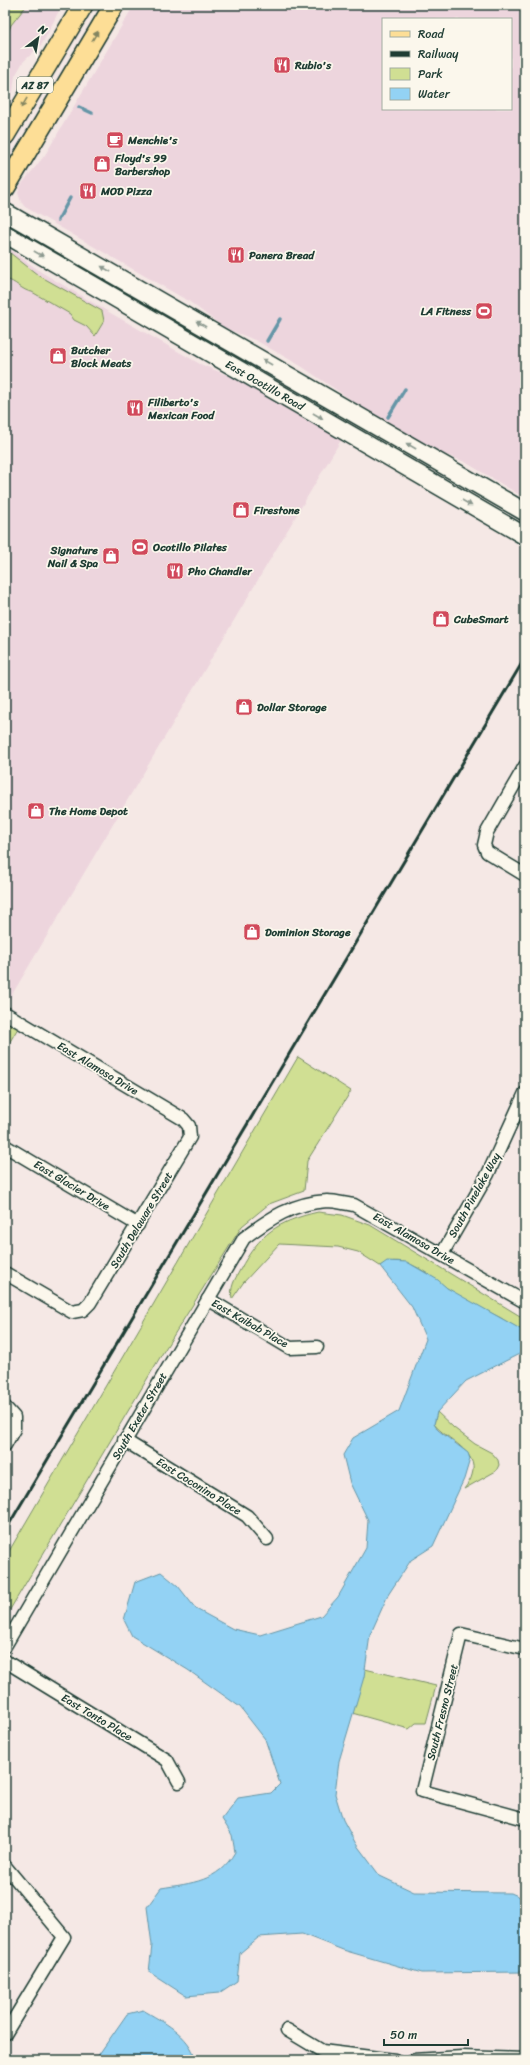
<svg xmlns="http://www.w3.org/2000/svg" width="530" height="2065" viewBox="0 0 530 2065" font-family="Sriracha,sans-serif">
  <rect width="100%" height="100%" fill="#f5e8e5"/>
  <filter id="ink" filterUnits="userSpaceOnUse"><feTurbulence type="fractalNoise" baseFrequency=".025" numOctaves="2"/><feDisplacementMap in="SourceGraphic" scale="8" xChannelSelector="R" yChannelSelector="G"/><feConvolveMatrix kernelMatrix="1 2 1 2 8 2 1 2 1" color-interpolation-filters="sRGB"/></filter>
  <g filter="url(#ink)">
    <!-- built -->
    <g fill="#edd5dd" fill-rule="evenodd">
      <polygon points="5,5 62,5 42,44 23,62 15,76 13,91 5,104"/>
      <path d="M134,5H525V498L465,462L436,451L378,418L301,366L257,341L223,327L190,302L25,207L21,202L18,193L20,186L45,155ZM383,19H511V109H383Z"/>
      <polygon points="5,246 41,272 107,311 200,364 241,381 341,440 7,1003 5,1001"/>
    </g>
    <!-- green -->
    <g fill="#d0df93" stroke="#788e64">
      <polygon points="5,5 27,5 11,25 5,40"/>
      <path d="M5,249L38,275L102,311L104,321L95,336L86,326L74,320L70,314L32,292C22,291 16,281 5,279Z"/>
      <polygon points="5,1022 18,1028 5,1050"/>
      <polygon points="298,1057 351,1091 307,1161 304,1191 269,1204 242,1226 162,1354 5,1618 5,1558"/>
      <path d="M318,1212L342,1215L370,1225L525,1319V1330C518,1330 507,1322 501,1318C483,1309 463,1300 447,1288C428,1275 404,1251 380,1266L358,1252L338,1247L279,1244L243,1283L232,1299C230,1287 234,1281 240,1270C259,1234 278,1221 318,1212Z"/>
      <path d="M437,1412L454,1428L475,1444L492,1453L498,1460L499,1465L496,1471L464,1489C467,1485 471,1480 472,1475C480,1451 445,1439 434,1424Z"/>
      <polygon points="365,1669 436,1686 426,1723 416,1723 409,1729 352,1713"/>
    </g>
    <!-- water -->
    <g fill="#93d2f4" stroke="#6596a7">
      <path d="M387,1261L407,1262L438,1280L447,1288L524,1331L525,1351L466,1381L437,1412L434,1424L438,1430L468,1453L470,1459L464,1479L433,1546L411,1560L388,1595L370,1635L364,1677L339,1761L335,1794L343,1820L356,1844L380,1876L414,1892L511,1893L525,1899V1972L422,1973L343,1950L302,1934L259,1937L240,1953L237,1981L219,1993L186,1996L149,1972L152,1945L147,1907L161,1888C192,1883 218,1882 235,1852L232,1835L222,1819L238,1798L271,1793L280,1784L265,1739L240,1707L188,1670L132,1636L124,1620L135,1582L161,1572L178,1586L196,1609L233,1629L260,1635L321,1616L338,1597L366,1548L368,1520L350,1483L343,1455L353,1438L399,1411L426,1339L412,1307L380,1266Z"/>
      <path d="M143,2010C163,2022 189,2034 196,2060H95L127,2014Z"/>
    </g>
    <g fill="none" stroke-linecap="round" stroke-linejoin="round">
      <!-- stream -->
      <g stroke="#6596a7" stroke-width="3.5">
        <polyline points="79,107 92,113"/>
        <polyline points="58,220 70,198"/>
        <polyline points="267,341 280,319"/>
        <polyline points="388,417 405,389"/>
      </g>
      <defs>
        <g id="minor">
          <polyline points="525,766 487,832 484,845 487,852 525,875"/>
          <polyline points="5,1013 183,1119 189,1126 190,1137 90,1303 83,1310 72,1312 5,1273"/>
          <polyline points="5,1146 138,1225"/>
          <polyline points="442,1254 488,1174 525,1093"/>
          <polyline points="208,1299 290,1348 317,1347"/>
          <polyline points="5,1407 14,1417 14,1429 5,1445"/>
          <polyline points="124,1440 247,1516 267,1539"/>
          <path d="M5,1646L244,1238C270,1218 293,1203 327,1201C336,1201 346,1204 354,1205L525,1302"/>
          <polyline points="525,1649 461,1634 422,1791 525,1819"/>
          <polyline points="5,1661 167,1760 179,1782"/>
          <polyline points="5,1866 64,1937 5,2034"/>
          <polyline points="287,2030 322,2051 395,2060"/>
          <polyline points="414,2060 462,2057 525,2059"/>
        </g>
        <g id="secondary">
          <polyline points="5,212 525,512"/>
          <polyline points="5,234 525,536"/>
        </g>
        <g id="primary">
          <polyline points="5,135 83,5"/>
          <polyline points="5,188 114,5"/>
        </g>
      </defs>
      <!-- minor casing -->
      <use href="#minor" stroke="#1f3d34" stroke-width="15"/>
      <!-- secondary casing -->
      <use href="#secondary" stroke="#1f3d34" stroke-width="20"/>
      <!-- primary casing -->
      <use href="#primary" stroke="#1f3d34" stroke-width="22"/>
      <!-- minor -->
      <use href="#minor" stroke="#fbf7ec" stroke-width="12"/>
      <!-- secondary -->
      <use href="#secondary" stroke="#fbf7ec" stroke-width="17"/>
      <!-- primary -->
      <use href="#primary" stroke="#fdde96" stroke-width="19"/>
      <!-- rail -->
      <polyline stroke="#1f3d34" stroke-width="3" points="5,1531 525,658"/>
    </g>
    <!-- one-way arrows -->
    <defs><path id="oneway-solid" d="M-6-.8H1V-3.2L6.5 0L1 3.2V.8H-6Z"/></defs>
    <g fill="#838560">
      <use href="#oneway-solid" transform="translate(95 36) rotate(-59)"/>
      <use href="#oneway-solid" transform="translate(24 103) rotate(121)"/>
    </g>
    <g fill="#8d9a90">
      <use href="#oneway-solid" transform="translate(39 254) rotate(30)"/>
      <use href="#oneway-solid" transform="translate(106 269) rotate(-150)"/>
      <use href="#oneway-solid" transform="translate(201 324) rotate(-150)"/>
      <use href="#oneway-solid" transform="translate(267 362) rotate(-150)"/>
      <use href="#oneway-solid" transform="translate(318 416) rotate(30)"/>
      <use href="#oneway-solid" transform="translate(411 446) rotate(-150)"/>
      <use href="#oneway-solid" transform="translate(467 503) rotate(30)"/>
    </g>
  </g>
  <!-- icons -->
  <defs>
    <symbol id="restaurant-square" viewBox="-11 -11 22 22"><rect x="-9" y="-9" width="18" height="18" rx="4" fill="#d1495b" stroke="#fbf7ec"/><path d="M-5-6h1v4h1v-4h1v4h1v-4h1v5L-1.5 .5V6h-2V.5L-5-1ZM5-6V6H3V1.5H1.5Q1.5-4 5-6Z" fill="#fff"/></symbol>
    <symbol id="cafe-square" viewBox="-11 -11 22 22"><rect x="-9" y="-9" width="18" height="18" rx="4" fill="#d1495b" stroke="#fbf7ec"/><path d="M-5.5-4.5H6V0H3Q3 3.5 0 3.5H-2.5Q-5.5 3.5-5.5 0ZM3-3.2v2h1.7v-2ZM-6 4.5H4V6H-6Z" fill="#fff"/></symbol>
    <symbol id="shop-square" viewBox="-11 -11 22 22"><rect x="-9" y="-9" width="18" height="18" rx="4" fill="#d1495b" stroke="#fbf7ec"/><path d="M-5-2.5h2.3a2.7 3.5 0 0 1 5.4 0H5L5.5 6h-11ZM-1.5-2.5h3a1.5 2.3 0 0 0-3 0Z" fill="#fff"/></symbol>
    <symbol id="stadium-square" viewBox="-11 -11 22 22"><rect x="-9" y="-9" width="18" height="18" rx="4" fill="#d1495b" stroke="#fbf7ec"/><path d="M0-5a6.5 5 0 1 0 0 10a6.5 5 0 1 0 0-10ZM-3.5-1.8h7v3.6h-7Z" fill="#fff"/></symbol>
  </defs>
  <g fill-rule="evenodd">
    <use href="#restaurant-square" x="272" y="55" width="20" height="20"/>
    <use href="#cafe-square" x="105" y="130" width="20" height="20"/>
    <use href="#shop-square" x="92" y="154" width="20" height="20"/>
    <use href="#restaurant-square" x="78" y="181" width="20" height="20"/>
    <use href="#restaurant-square" x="226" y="245" width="20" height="20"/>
    <use href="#stadium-square" x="474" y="301" width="20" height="20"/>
    <use href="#shop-square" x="48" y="346" width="20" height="20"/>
    <use href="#restaurant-square" x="125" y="398" width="20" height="20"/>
    <use href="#shop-square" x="231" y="500" width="20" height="20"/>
    <use href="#stadium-square" x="130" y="537" width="20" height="20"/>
    <use href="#shop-square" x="101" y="546" width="20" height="20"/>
    <use href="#restaurant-square" x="165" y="561" width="20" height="20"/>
    <use href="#shop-square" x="431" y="609" width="20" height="20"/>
    <use href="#shop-square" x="234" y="697" width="20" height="20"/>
    <use href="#shop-square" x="26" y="801" width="20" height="20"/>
    <use href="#shop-square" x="242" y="922" width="20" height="20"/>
  </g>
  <g text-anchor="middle" stroke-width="3.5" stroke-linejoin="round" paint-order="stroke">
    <!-- shield labels -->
    <rect fill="#fbf7ec" stroke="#61756b" stroke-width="1" x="17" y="77" width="36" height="16" rx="3"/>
    <g font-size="10" font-weight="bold" fill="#1f3d34">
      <text x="35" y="89">AZ 87</text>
    </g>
    <!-- poi labels -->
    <g font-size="11" font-weight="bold" fill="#1f3d34" stroke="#fbf7ec" text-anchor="start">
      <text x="295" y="69">Rubio's</text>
      <text x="128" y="144">Menchie's</text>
      <text x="115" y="162">Floyd's 99<tspan x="115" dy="13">Barbershop</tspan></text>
      <text x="101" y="195">MOD Pizza</text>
      <text x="249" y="259">Panera Bread</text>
      <text x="471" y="315" text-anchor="end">LA Fitness</text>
      <text x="71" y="354">Butcher<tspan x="71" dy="13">Block Meats</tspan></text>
      <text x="148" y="406">Filiberto's<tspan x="148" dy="13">Mexican Food</tspan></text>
      <text x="254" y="514">Firestone</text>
      <text x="153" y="551">Ocotillo Pilates</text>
      <text x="98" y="554" text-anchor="end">Signature<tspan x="98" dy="13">Nail &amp; Spa</tspan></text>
      <text x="188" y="575">Pho Chandler</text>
      <text x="454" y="623">CubeSmart</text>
      <text x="257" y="711">Dollar Storage</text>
      <text x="49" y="815">The Home Depot</text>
      <text x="265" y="936">Dominion Storage</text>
    </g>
    <!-- street labels -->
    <g font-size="11" fill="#1f3d34" stroke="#fbf7ec">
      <text transform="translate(265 385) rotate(30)" y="4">East Ocotillo Road</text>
      <text transform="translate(98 1068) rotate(31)" y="4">East Alamosa Drive</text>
      <text transform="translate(72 1185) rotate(31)" y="4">East Glacier Drive</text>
      <text transform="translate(474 1195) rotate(-61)" y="4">South Pinelake Way</text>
      <text transform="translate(141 1220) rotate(-59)" y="4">South Delaware Street</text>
      <text transform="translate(414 1238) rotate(30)" y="4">East Alamosa Drive</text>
      <text transform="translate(250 1323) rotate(30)" y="4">East Kaibab Place</text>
      <text transform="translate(139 1416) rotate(-60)" y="4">South Exeter Street</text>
      <text transform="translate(199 1486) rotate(32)" y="4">East Coconino Place</text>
      <text transform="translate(442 1712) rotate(-76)" y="4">South Fresno Street</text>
      <text transform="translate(97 1717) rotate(31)" y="4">East Tonto Place</text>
    </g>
  </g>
  <!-- margin -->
  <rect width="530" height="2065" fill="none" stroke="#fbf7ec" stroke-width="20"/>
  <rect x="10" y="10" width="510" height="2045" fill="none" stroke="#1f3d34" stroke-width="1.5" filter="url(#ink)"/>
  <!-- legend -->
  <rect x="382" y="18" width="130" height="92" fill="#fbf7ec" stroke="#a3ada2"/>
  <rect x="390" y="31" width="20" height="6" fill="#fdde96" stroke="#a3ada2"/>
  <text x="418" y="38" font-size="12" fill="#1f3d34">Road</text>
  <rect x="390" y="51" width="20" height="6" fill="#1f3d34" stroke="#a3ada2"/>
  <text x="418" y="58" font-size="12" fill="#1f3d34">Railway</text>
  <rect x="390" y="68" width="20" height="12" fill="#d0df93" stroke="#a3ada2"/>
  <text x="418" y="78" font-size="12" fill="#1f3d34">Park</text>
  <rect x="390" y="88" width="20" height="12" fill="#93d2f4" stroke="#a3ada2"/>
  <text x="418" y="98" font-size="12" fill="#1f3d34">Water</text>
  <!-- north arrow -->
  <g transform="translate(38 38) rotate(31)" stroke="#fbf7ec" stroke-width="3" paint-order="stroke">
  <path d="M0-3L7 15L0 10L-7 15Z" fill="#1f3d34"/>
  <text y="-6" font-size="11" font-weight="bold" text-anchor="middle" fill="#1f3d34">N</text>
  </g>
  <!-- scale -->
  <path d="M384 2039v6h84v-6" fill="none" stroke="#1f3d34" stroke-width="2"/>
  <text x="390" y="2039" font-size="12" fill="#1f3d34" stroke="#fbf7ec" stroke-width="3" paint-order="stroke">50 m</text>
</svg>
